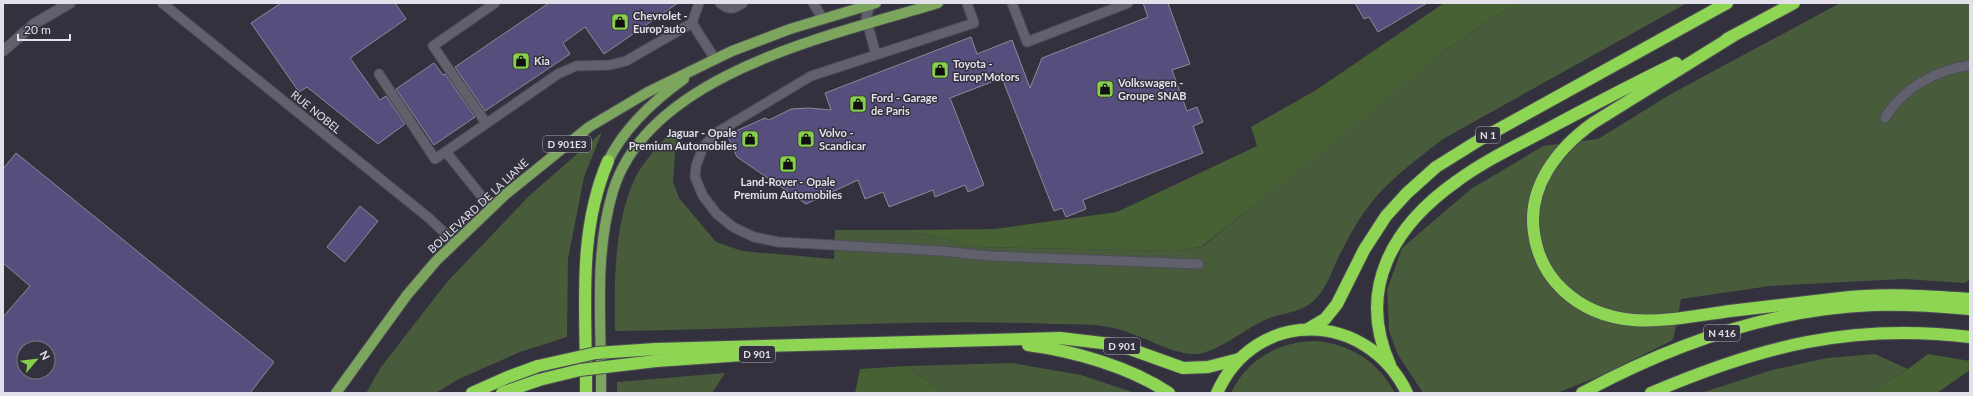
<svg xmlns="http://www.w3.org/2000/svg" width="1973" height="396" viewBox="0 0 1973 396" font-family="Lato,sans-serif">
  <rect width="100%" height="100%" fill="#32313d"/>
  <!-- green -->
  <g fill="#485b3b">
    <path d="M1520,3H1687L1443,139C1420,157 1395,175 1376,197C1361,214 1350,235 1339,256C1330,275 1324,298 1303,308C1292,313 1279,314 1267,319C1246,328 1218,352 1197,354C1173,356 1139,333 1113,328C1094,323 1072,325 1053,324C907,318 761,330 615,331C614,283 614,223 635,178C644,161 657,147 670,133H678L675,153L673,182L679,198L716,242L742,251L834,259L835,230H905L980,247L1174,251L1202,247L1441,53L1494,17Z"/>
    <polygon points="1840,3 1970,3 1970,279 1965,283 1904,279 1770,286 1681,299 1673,340 1600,376 1557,393 1423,393 1398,355 1389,331 1387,290 1402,248 1471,189 1543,146 1598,139 1671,94"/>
    <polygon points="602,132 584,177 568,259 567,337 520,352 459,379 436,393 366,393 381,367 447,282 529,196"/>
    <path d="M1314,341C1349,343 1378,361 1395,393H1231C1246,360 1278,342 1314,341Z"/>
    <polygon points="1875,354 1908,369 1868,393 1701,393 1772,370 1827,358"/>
    <polygon points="1012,363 1081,375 1135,393 944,393 907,366"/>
    <polygon points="725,373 712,393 617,393 617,382"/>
  </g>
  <!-- forest -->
  <g fill="#476134">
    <polygon points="1444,3 1520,3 1494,17 1441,53 1326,148 1201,247 1174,251 980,247 905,230 995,229 1117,212 1257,146 1251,127 1316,90"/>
    <polygon points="1928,354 1970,361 1970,370 1937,393 1868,393 1908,369"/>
    <polygon points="907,366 944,393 855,393 860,369"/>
  </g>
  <!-- building -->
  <g fill="#564f7e" stroke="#8b8a98" fill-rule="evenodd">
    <polygon points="281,3 395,3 406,19 350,58 380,100 386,96 405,124 378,144 307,87 299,92 251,23"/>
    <polygon points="549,3 678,3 604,54 585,27 563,43 570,54 485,111 455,67"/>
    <polygon points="1143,3 1168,3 1190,64 1172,70 1187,111 1197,107 1203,122 1193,126 1203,153 1083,200 1086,209 1066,217 1062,208 1054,211 1002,78 950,98 984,185 968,192 965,185 935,197 933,190 889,207 883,192 865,199 858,180 806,204 737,157 727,135 765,118 769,120 791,109 808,108 831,110 825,93 971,37 977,54 1012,40 1030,88 1042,58 1148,17"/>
    <polygon points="1355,3 1427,3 1378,32 1369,17 1364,19"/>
    <polygon points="434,63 443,75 445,74 475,117 434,145 396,89"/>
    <path d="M16,153L274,362L250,393H3V317L30,286L3,263V169ZM24,348H48V372H24Z"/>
    <polygon points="360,206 378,221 345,262 327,247"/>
  </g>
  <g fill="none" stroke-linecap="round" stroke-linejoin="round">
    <defs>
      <g id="lane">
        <polyline points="162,3 429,218 454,242"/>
        <path d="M720,3C729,11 734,9 743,3"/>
        <polyline points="813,3 823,19"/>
        <polyline points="967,3 974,23 811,76 716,133 703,147 696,166 695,177 703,196 717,214 733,227 754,237 778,242 942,251 990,256 1199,264"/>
        <polyline points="1012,3 1027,42 1128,3"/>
        <polyline points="870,5 866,18 876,55"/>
        <polyline points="692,23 715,59"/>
        <polyline points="379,74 435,159 558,74 576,66 610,65 626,61 692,23 699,3"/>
        <path d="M1885,118C1902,88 1937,70 1970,65"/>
        <polyline points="486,123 433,46 495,3"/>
        <polyline points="446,152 491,208"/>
      </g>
      <polyline id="street" points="3,51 34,24 70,3"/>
      <g id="primary">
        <path d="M608,161C625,127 653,101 684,79"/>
        <polyline points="336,393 407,295 436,261 506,194 589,127 648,92 732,51 790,29 876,3"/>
        <path d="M601,393C602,326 593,257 613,191C649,73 833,35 938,3"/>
      </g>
      <g id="highway">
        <path d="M1733,36L1593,123C1557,149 1527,187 1534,233C1537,255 1547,275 1563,290C1611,335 1672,319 1730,311C1767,307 1804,302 1841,298C1884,293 1927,296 1970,299"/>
        <polyline points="1727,39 1794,3"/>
        <polyline points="1308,329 1325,319 1337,304 1364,250 1386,216 1407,193 1436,167 1481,139 1727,3"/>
        <path d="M1028,345C1074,351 1130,367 1169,393"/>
        <polyline points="656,349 1060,338 1119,345 1183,368 1208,367 1239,359"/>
        <polyline points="656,361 757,354"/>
        <path d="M1390,365C1356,289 1393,226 1457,181C1484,161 1514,147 1544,131C1587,108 1631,85 1676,63"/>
        <polyline points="472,393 508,377 538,366"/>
        <polyline points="502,393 539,380"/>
        <path d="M586,393C587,314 576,236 608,161"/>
        <path d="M1217,393C1255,307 1367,310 1407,393"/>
        <path d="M1582,393C1671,345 1771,309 1873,305C1905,304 1938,306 1970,309"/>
        <path d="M1651,393C1761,346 1850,323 1970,337"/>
      </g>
    </defs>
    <!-- lane casing -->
    <use href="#lane" stroke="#4e4d56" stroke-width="11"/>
    <!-- street casing -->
    <use href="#street" stroke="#4e4d56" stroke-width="12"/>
    <!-- primary casing -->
    <use href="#primary" stroke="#4e4d56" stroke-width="12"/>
    <!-- highway casing -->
    <use href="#highway" stroke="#4e4d56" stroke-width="14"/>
    <!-- lane -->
    <use href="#lane" stroke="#61606d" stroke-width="9"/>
    <!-- street -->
    <use href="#street" stroke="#61606d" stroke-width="10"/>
    <!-- primary -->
    <use href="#primary" stroke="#7ca65d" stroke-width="10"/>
    <!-- highway -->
    <use href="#highway" stroke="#8ed553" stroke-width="12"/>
    <defs>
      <g id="highway-bridge">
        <polyline points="538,366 596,353 656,349"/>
        <polyline points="539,380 580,370 656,361"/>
      </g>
    </defs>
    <!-- highway-bridge casing -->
    <use href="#highway-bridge" stroke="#4e4d56" stroke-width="14" stroke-linecap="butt"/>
    <!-- highway-bridge -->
    <use href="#highway-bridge" stroke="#8ed553" stroke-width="12"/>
  </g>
  <!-- icons -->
  <defs>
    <symbol id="shop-square" viewBox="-11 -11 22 22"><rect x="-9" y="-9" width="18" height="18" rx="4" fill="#87cf4a" stroke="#32313d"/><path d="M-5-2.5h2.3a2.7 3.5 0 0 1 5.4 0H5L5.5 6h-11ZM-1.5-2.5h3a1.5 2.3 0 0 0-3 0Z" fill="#111"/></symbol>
  </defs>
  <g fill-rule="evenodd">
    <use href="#shop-square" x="610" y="12" width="20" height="20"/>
    <use href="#shop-square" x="511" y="51" width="20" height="20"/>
    <use href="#shop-square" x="930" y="60" width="20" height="20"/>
    <use href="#shop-square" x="1095" y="79" width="20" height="20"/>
    <use href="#shop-square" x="848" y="94" width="20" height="20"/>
    <use href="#shop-square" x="740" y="129" width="20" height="20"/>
    <use href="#shop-square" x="796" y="129" width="20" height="20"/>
    <use href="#shop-square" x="778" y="154" width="20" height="20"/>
  </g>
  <g text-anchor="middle" stroke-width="3" stroke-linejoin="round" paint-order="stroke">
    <!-- shield labels -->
    <g fill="#32313d" stroke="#adacb5" stroke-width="1">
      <rect x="1476" y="127" width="24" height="16" rx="3"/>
      <rect x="543" y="136" width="48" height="16" rx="3"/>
      <rect x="1704" y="325" width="36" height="16" rx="3"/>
      <rect x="1104" y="338" width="36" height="16" rx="3"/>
      <rect x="739" y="346" width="36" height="16" rx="3"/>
    </g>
    <g font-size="10" font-weight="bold" fill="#e2e1e9">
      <text x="1488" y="139">N 1</text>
      <text x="567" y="148">D 901E3</text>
      <text x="1722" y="337">N 416</text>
      <text x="1122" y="350">D 901</text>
      <text x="757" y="358">D 901</text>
    </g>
    <!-- poi labels -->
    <g font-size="11" font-weight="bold" fill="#e2e1e9" stroke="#32313d" text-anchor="start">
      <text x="633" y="20">Chevrolet -<tspan x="633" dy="13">Europ'auto</tspan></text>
      <text x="534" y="65">Kia</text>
      <text x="953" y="68">Toyota -<tspan x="953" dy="13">Europ'Motors</tspan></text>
      <text x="1118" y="87">Volkswagen -<tspan x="1118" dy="13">Groupe SNAB</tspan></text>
      <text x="871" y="102">Ford - Garage<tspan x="871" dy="13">de Paris</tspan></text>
      <text x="737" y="137" text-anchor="end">Jaguar - Opale<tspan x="737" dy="13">Premium Automobiles</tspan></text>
      <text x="819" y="137">Volvo -<tspan x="819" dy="13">Scandicar</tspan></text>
      <text x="788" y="186" text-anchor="middle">Land-Rover - Opale<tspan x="788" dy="13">Premium Automobiles</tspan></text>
    </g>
    <!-- street labels -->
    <g font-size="11" fill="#e2e1e9" stroke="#32313d">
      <text transform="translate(316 112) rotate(39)" y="4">RUE NOBEL</text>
      <text transform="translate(478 206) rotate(-43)" y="4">BOULEVARD DE LA LIANE</text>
    </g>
  </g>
  <!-- border -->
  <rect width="1973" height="396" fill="none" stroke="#e2e1e9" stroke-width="8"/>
  <!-- north arrow -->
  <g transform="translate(36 360) rotate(62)"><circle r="19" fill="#32313d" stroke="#787782"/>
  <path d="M0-3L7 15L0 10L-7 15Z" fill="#87cf4a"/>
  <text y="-6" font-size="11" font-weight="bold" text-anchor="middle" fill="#e2e1e9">N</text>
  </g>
  <!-- scale -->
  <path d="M18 34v6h52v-6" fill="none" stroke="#e2e1e9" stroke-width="2"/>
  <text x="24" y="34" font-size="12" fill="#e2e1e9" stroke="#32313d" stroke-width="3" paint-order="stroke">20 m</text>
</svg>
